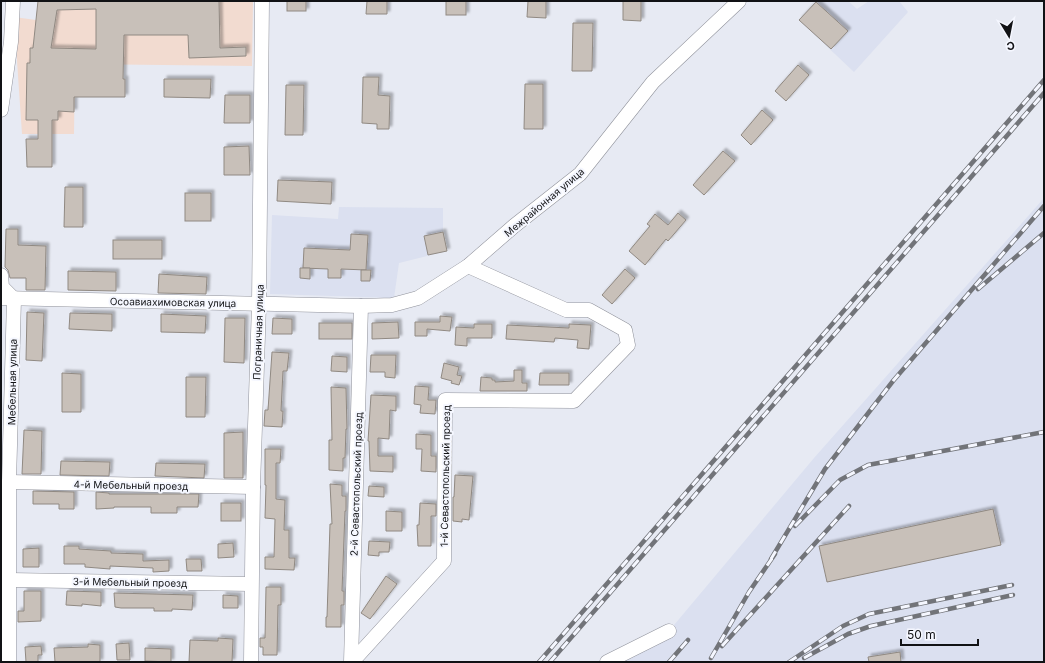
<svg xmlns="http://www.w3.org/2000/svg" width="1045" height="663" viewBox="0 0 1045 663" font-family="Inter,sans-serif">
  <defs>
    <filter id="shadow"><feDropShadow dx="3" dy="-3" stdDeviation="1" flood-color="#0004"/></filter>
  </defs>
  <rect width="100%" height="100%" fill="#e7eaf3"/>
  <!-- commercial -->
  <polygon fill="#f2dbd0" points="38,1 253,1 252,66 75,64 74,134 22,134 14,17 36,20"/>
  <!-- built -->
  <g fill="#dbe0f0">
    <polygon points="816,1 848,1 857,9 869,1 899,1 908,12 854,72 799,20"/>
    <polygon points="1044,198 1044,662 607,662 669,631 814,458"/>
    <polygon points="339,207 443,208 443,232 447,251 399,263 394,298 270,294 272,215 338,219"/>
  </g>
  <!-- building -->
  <g fill="#c8c0b9" stroke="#908982" fill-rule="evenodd" filter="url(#shadow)">
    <path d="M38,1H219L220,48L246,47V56L189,58L188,35H124L123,79H125V97H74V112L58,111V120H52V167H27L26,139H38V120H26L27,63H30V48H33ZM96,9V49L51,48L57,10Z"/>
    <rect x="287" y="1" width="19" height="10"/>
    <polygon points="367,1 387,1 387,14 366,14"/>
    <rect x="446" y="1" width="20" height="14"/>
    <polygon points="528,1 546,1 546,18 527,17"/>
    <polygon points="623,1 641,1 641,21 623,20"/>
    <polygon points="816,2 848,31 831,49 799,20"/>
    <polygon points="573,23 593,23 592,71 572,71"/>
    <polygon points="798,65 809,75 786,101 775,91"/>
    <polygon points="363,77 379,77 378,95 390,96 389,129 377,129 377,124 362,123"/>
    <polygon points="164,79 211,79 210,98 164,97"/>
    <polygon points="525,84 543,84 543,129 524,129"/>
    <polygon points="286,85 304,85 303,135 285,135"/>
    <polygon points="225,95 250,95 250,123 224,123"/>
    <polygon points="762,110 773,120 751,145 741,135"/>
    <polygon points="249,146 250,175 224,175 224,147"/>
    <polygon points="723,151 735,161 704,195 693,185"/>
    <polygon points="278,180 332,182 331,204 277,201"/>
    <polygon points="65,187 83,187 83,227 64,227"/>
    <rect x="185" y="193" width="26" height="28"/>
    <polygon points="678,213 686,220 668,241 666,239 645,265 629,251 650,226 647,224 655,214 668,225"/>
    <polygon points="6,229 18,229 18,245 46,246 45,290 26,290 26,278 10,278 8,270 5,267"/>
    <polygon points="443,232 447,251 428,255 424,236"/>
    <polygon points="351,234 368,235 366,270 341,269 341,278 328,278 328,269 303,268 304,248 350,250"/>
    <rect x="113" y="240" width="49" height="19"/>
    <polygon points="300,268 310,268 310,279 300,278"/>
    <polygon points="625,269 635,278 612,304 602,295"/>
    <polygon points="361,270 371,270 370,281 361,281"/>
    <polygon points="68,271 116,272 116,291 68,290"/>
    <polygon points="159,274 207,277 206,294 158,293"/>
    <polygon points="27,312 44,313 42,361 26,360"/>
    <polygon points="70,313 112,314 112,331 69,329"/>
    <polygon points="161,314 206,316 205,333 161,332"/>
    <polygon points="440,316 452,317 450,331 427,329 427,336 415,336 415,322 440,322"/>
    <polygon points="225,318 245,318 244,363 224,362"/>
    <polygon points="273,318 292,319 292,334 272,334"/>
    <polygon points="398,322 399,338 372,339 372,323"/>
    <rect x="319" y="323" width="33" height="16"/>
    <polygon points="474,324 492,324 492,338 467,338 467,346 455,345 456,327 474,328"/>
    <polygon points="569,324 591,325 589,349 577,348 578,340 555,338 554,342 506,339 507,325 569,328"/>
    <polygon points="272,352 289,353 287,371 283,371 281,411 283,411 282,427 264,426 265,410 268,410"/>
    <polygon points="371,355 396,355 395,378 385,377 385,372 370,372"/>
    <polygon points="332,356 347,357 347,372 331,371"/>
    <polygon points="444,363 459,367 457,375 462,376 459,385 451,383 452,381 441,378"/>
    <polygon points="514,370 522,370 522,383 527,383 527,391 480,391 481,377 492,378 492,380 495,380 495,382 514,381"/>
    <polygon points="62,373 81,374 81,412 62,412"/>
    <polygon points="540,373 569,373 569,385 539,385"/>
    <polygon points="186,377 206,377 205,417 186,417"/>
    <polygon points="415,386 429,387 428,400 436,400 435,414 420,413 421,405 414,404"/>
    <polygon points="331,387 346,388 347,429 346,429 345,458 343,458 343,471 329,470 329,440 332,440"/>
    <polygon points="371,395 396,396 396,411 390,410 389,439 378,438 378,456 393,456 393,472 370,471 369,441 368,441"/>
    <polygon points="24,430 42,431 41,474 22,474"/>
    <polygon points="243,432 243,478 224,478 224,433"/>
    <polygon points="416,434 431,435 431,456 436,456 436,472 421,471 422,449 416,449"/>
    <polygon points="265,449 281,449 280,463 276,463 276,499 285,500 284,530 289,530 289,558 295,558 294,570 265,569 265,557 274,557 275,519 265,518 266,485 265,485"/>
    <polygon points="61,461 110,462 109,476 60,475"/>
    <polygon points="156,463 205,464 204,478 155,476"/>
    <polygon points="455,475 473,476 469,520 462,519 462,522 453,521 453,497 454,497"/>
    <polygon points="330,484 342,485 342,496 346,496 346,511 345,511 342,591 344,591 344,605 341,605 341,627 326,627 326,617 327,617 330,524 332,524"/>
    <polygon points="369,486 384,487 384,497 368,496"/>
    <polygon points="33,491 74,492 74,509 59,509 59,504 33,504"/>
    <polygon points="96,492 109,493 109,494 199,494 198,507 177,507 177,513 151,513 151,507 114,507 114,508 96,509"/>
    <rect x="221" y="503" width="20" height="18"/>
    <polygon points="420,503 436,504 436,516 431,516 431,546 418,546 417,525 419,525"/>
    <polygon points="993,509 1001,545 827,582 819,546"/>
    <polygon points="386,511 402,512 402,531 386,531"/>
    <polygon points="369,541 390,542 389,552 379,552 379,556 368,555"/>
    <polygon points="233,543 234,557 218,558 218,544"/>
    <polygon points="64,546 79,546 79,549 111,551 111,553 143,554 143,561 169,560 169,571 153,572 153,568 110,566 110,569 85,567 85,564 64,564"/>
    <polygon points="39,548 39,567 23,567 23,549"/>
    <polygon points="186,559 201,559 202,571 187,571"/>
    <polygon points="386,576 397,584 370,619 361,613"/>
    <polygon points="266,587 281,587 281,605 278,605 277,655 263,655 263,647 260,647 260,638 265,638"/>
    <polygon points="24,591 41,591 41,621 18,622 18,611 24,611"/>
    <polygon points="67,591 101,592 101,606 82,604 82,606 66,605"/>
    <polygon points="114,593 193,595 192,610 172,609 172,611 154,611 154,608 121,608 115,607"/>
    <polygon points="223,595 238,596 238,608 223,608"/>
    <polygon points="218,638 233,639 232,662 189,662 190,640 218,641"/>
    <polygon points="129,643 130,660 117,660 116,644"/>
    <polygon points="88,644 100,645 100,662 55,662 54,648 88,647"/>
    <polygon points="41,646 42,655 38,655 38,662 26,662 25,647"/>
    <polygon points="145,648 171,649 171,662 145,661"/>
    <polygon points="900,652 901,662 869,662 868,657"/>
  </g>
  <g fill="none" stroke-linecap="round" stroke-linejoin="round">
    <defs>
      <g id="minor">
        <polyline points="1,110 11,42 13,1"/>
        <polyline points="1,275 2,287 14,299 9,482 9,662"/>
        <polyline points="1,298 361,306 392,305 418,298 468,266 514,226 580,174 653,82 739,1"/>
        <polyline points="9,482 253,487"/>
        <polyline points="10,580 251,584"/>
        <polyline points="251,662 253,487 259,304 262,1"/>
        <polyline points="351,662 361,306"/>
        <polyline points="352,662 444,561 445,400 574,401 628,345 625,330 589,310 566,310 468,266"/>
        <polyline points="607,662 669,631"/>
      </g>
    </defs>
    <!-- minor casing -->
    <use href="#minor" stroke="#90929b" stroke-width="15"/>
    <!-- minor -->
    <use href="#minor" stroke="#fff" stroke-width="14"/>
    <defs>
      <g id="rail">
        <polyline points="978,289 1044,233"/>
        <polyline points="795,526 840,480 868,465 1044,432"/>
        <polyline points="771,559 825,469 893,381 1044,206"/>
        <polyline points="722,646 849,506"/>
        <polyline points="711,658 749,592 775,554"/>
        <polyline points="804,658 848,634 871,626 1013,595"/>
        <polyline points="539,662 1044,80"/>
        <polyline points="550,662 1044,93"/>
        <polyline points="669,662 688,640"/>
        <polyline points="789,662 843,626 869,614 1012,585"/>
      </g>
    </defs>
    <!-- rail casing -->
    <use href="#rail" stroke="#727479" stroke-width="4.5"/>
    <!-- rail -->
    <use href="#rail" stroke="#f5f7ff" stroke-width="3" stroke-dasharray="9" stroke-linecap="butt"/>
  </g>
  <g text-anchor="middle" stroke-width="4" stroke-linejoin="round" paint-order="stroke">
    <!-- street labels -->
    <g font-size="10" fill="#111215" stroke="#f5f7ff">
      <text transform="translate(544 202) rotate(-40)" y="4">Межрайонная улица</text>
      <text transform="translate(173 302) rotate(1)" y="4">Осоавиахимовская улица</text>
      <text transform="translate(258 332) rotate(-88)" y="4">Пограничная улица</text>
      <text transform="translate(12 382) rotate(-89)" y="4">Мебельная улица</text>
      <text transform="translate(445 476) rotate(-89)" y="4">1-й Севастопольский проезд</text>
      <text transform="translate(356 484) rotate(-88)" y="4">2-й Севастопольский проезд</text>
      <text transform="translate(131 485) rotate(1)" y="4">4-й Мебельный проезд</text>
      <text transform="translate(130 582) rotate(1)" y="4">3-й Мебельный проезд</text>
    </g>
  </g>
  <!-- border -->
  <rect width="1045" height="663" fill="none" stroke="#111215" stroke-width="4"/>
  <!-- north arrow -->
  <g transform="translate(1009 36) rotate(170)" stroke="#f5f7ff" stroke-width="3" paint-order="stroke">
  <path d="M0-3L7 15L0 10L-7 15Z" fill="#111215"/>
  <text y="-6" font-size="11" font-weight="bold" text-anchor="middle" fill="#111215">С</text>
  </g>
  <!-- scale -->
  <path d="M901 639v6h77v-6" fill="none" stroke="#111215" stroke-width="2"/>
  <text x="907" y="639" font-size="12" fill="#111215" stroke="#f5f7ff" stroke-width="3" paint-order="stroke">50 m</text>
</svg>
